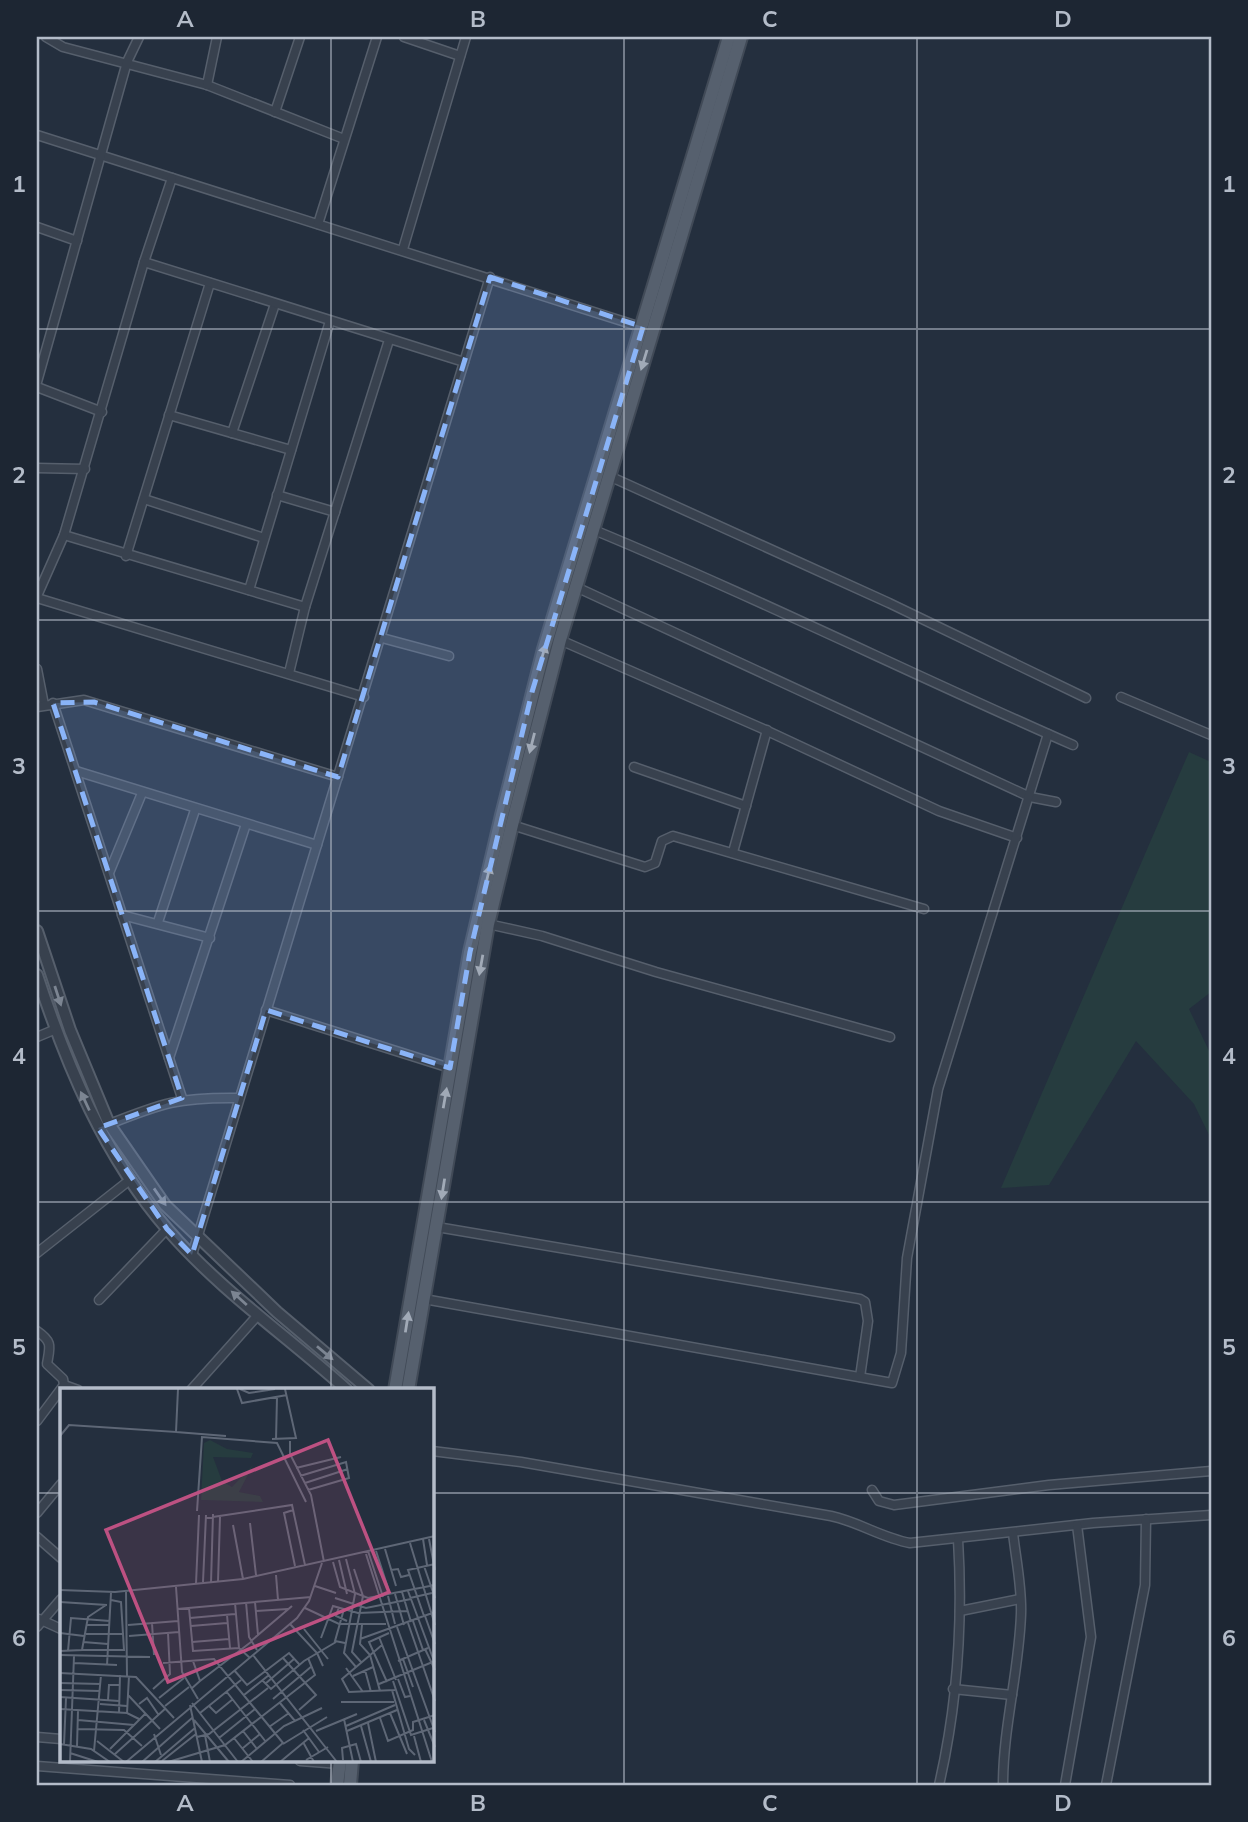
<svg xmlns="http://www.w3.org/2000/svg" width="1248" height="1822" viewBox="0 0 1248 1822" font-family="Mulish,sans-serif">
  <rect width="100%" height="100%" fill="#242f3e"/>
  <!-- green -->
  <polygon fill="#263c3f" points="1189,752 1211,762 1211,992 1189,1009 1211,1055 1211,1139 1194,1104 1136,1041 1049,1185 1001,1188"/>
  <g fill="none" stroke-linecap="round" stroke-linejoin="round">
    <defs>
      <g id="minor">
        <polyline points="46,37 63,47 207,85 344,139"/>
        <polyline points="404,37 460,56"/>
        <polyline points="207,85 217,37"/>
        <polyline points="275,112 300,37"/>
        <polyline points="37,135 644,328"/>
        <polyline points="318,224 377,37"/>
        <polyline points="37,227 77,241"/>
        <polyline points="403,249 466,37"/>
        <polyline points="144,262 172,178"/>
        <polyline points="37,382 127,62 139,37"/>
        <polyline points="37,387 102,412"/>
        <polyline points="169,415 291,450"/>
        <polyline points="232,433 275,304"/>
        <polyline points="37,468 85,469"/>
        <polyline points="609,476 889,603 1086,698"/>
        <polyline points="277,495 335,512"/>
        <polyline points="144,499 264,538"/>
        <path d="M594,530C756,597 913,675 1073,745"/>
        <polyline points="64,535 305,607"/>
        <polyline points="126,556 210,283"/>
        <polyline points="576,587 1030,797 1056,802"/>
        <polyline points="249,590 330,321"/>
        <polyline points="37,596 64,535 144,262 464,362"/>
        <polyline points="37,598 364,697"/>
        <polyline points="382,638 449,656"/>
        <polyline points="560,640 761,728 939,811 1017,838"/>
        <polyline points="37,669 44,705"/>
        <polyline points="289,673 305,607 389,340"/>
        <polyline points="1121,697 1211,735"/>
        <polyline points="53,703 182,1098"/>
        <polyline points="37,707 84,700 338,777"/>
        <polyline points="634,767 746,806"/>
        <polyline points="76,771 317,845"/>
        <polyline points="512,825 645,867 655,863 662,841 673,836 924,909"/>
        <polyline points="733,852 767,730"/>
        <polyline points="109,873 142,793"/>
        <polyline points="122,915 210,938"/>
        <polyline points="158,922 195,810"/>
        <polyline points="488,924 542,936 656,972 890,1037"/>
        <polyline points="266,1010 450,1068"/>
        <polyline points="37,1037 56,1029"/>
        <polyline points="169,1058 246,824"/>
        <path d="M107,1125C162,1103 179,1097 239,1098"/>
        <polyline points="437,1227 860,1299 865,1302 868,1321 860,1377"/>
        <polyline points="37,1253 131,1179"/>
        <polyline points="192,1255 490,277"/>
        <polyline points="424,1299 892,1383 901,1353 907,1258 938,1089 1048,734"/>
        <polyline points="99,1300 167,1229"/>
        <path d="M37,1331C53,1342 50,1346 47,1364L63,1379L64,1385L37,1421"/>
        <polyline points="64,1385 78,1390"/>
        <polyline points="191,1390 258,1315"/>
        <path d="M432,1451L521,1462L831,1516C859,1522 882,1538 910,1543L1093,1523L1211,1515"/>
        <polyline points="872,1490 879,1501 894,1505 1049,1485 1211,1471"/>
        <polyline points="37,1513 61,1484"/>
        <polyline points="37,1537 61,1558"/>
        <polyline points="960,1611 1020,1599"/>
        <polyline points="39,1619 61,1629"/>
        <polyline points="37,1627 61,1599"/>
        <polyline points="953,1689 1012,1695"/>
        <polyline points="37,1737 61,1739"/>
        <polyline points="300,1761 340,1764"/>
        <polyline points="37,1766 290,1785"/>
        <path d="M939,1785C957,1706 963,1621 958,1539"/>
        <path d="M1003,1785C1003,1727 1019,1672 1021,1614C1022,1587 1016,1560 1013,1533"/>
        <polyline points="1065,1785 1091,1637 1077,1525"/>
        <polyline points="1106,1785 1145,1585 1146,1519"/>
      </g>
      <g id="tertiary">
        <polyline points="37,931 70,1030 109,1124 165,1205 277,1312 369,1390"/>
        <path d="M37,975C67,1066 104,1156 168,1230C220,1290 288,1337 347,1390"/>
      </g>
      <g id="primary">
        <polyline points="395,1390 470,952 502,815 544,649 729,37"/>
        <polyline points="408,1390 488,924 512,825 560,640 741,37"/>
        <polyline points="337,1785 340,1761"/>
        <polyline points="350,1785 352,1761"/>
      </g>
    </defs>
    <!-- minor casing -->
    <use href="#minor" stroke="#565f6c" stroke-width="11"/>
    <!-- tertiary casing -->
    <use href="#tertiary" stroke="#565f6c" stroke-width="14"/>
    <!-- primary casing -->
    <use href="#primary" stroke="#414a57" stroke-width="16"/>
    <!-- minor -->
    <use href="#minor" stroke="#38414e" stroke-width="8"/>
    <!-- tertiary -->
    <use href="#tertiary" stroke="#38414e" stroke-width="10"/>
    <!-- primary -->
    <use href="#primary" stroke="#56606e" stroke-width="12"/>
  </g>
  <!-- one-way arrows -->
  <defs><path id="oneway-solid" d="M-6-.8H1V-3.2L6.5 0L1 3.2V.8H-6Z" transform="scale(1.75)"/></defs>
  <g fill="#a1aab7">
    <use href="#oneway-solid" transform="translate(644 360) rotate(107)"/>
    <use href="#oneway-solid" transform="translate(543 654) rotate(-74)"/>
    <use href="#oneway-solid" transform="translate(532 743) rotate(104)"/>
    <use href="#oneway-solid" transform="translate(488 875) rotate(-77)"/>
    <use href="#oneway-solid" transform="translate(481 965) rotate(100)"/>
    <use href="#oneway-solid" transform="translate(445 1098) rotate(-80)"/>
    <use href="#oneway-solid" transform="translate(443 1189) rotate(99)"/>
    <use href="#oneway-solid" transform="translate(407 1322) rotate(-81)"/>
  </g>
  <g fill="#7c8592">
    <use href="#oneway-solid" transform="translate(58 996) rotate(72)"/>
    <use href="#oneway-solid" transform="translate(85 1101) rotate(-115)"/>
    <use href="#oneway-solid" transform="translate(160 1197) rotate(55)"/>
    <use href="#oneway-solid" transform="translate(239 1298) rotate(-138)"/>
    <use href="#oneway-solid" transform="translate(325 1353) rotate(40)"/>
  </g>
  <!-- marked area -->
  <path fill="#8ab4f8" fill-opacity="0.2" stroke="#8ab4f8" stroke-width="5" stroke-dasharray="14 9" stroke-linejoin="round" d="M490,277L643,327L532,692L470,952L450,1068L266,1010L192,1255L167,1229L98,1128L182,1098L53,703L94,702L338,777Z"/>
  <!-- grid -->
  <path fill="none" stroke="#b4bcc9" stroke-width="2" stroke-opacity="0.55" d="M331,37V1390M624,37V1785M917,37V1785M37,329H1211M37,620H1211M37,911H1211M37,1202H1211M37,1493H61M432,1493H1211M331,1761V1785"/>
  <!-- overview -->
  <g transform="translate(60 1388)">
    <rect width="374" height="374" fill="#242f3e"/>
    <path d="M150,52L167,61L193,65L191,70L153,69L162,93L172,99L193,77L179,104L200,108L203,114L141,112L144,55Z" fill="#263c3f"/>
    <path fill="none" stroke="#5e6776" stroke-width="2" d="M177,1L182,15L227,7M180,1L189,5L215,1M116,44L166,48M0,48L9,37L116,44L118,1M212,51L236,50L225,1M216,52L217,9M230,53V66L251,107L264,174M236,80L281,69M240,88L286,74L289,90L248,102M245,95L288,81M233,122L224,125L235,178M137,123L142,49L217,55L246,114M146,130L232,117L245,177M190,135L196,187M173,137L183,191M363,151L367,177M369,151L375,182M350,155L375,237M325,161L336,198M308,163L323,209M316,163L328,200M306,166L372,374M286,171L295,206L284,265L296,279M279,172L287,206M273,174L280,199L308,210L375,197M364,178L375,210M294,181L303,208L292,264L301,274M331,182L338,181L341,189L349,187M216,187L218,212M143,194L146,127M158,194L160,129M151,195L153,126M136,196L139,127M255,198L276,205M116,199L122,284L138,311M0,202L55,204L183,191L375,148M66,203L67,288M348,203L374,273M342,204L351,234M335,206L344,237M328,208L335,236M275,210L306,220L351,211M350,210L372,205M0,214L47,217M186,214L189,249L197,262M195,214L198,247M175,215L179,260L190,270M279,219L276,228L287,233M129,220L133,263L179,260M245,220L279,236H326M117,221L251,209M284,221L275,253L285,255M196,223L228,221M167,227L170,260M364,228L348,182L375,176M365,228L375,256M130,230L175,226M353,233L363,262M92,235L94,267M348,235L375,313M230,236L257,265L263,278M27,237H49M68,237L118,233M302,237L300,256L310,267L320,303M131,238L167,235M337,239L375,344M244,241L268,271M0,245L24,248M26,246H64M69,248L119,244M319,249L336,292M261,250L273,218L298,225L347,223M300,251L375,224M191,253L232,218M23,254L48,256M132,254L169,251M322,257L282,291L289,304L335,302M365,261L375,282M22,262H64L61,214L51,212M0,263L22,262L28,229L46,217M8,263L11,230L50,233M0,267L90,269M193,267L277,374M223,270L256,307L239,322M343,271L353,299M338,273L368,260M14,275L57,277M103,275L154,271L223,355L201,374M47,277L51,205M286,280L303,304M174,282L187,297L229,265L239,276M305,282L311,304M0,285L76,289L114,330M293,288L313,279M338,291L345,309L350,308M202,292L211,301L244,273L276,254M140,293L191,254M333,293L351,347L373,340M327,294L309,254L329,245M0,295L41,296M205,296L234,271M319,296L375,273M93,301L110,286L108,245M131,301L140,293L133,273M0,302L40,303M332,302L349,361L355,367M166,303L206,354M68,307L100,341M184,307L209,287M0,309L59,313M99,310L124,290M213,311L252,278M48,312L49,297H60M281,314H334M132,315L178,374M220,315L235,333M40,316L67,318M79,316L87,310L98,326M130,317L142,374M105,318L129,299M149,318L156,325L173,311M0,321L67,325L79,331M59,325L60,287M67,325L69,288M140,325L181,292M330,325L347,366M320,330L328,353L353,342V334L375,327M284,331L293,374M18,332L74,337M134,332L169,374M364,332L375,359M308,335L316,374M286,338L335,317M301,338L311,374M209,339L229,325M18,341L64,342L82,358M243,342L259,364M183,343L197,361M256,343L297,326M287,343L337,322M94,346L101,367M145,347L150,374M354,348L361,374M137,349L149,346L208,300M159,350L195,321M174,350L193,374M37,353L64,374M243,354L254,374M0,356L31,361L50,374M223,356L267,329M4,357L6,310M17,358L18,323M183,360L200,346M50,361L86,325M34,363L41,287M10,365L38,374M55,366L106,320M246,372L268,359M283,372L282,360L296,356L301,374M102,373L136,346M10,374L14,268M66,374L237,230L249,213L262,175M82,374L132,330M95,374L135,340M108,374L165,357L255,287L248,270M181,374L224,338L262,320M220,374L249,350"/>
    <path fill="#bd5182" fill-opacity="0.15" stroke="#bd5182" stroke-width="3.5" d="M268,52L329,204L108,294L46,142Z"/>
    <rect width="374" height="374" fill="none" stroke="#b4bcc9" stroke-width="3.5"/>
  </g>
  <!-- border -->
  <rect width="1248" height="1822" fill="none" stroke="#1d2633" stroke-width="77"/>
  <rect x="38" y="38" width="1172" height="1746" fill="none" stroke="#b4bcc9" stroke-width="2.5"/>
  <g font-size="23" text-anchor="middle" font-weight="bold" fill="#b4bcc9">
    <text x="185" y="27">A</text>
    <text x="478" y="27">B</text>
    <text x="770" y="27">C</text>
    <text x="1063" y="27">D</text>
    <text x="19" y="192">1</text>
    <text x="1229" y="192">1</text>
    <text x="19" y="483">2</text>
    <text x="1229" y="483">2</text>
    <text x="19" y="774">3</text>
    <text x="1229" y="774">3</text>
    <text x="19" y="1064">4</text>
    <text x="1229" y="1064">4</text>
    <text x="19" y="1355">5</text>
    <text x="1229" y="1355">5</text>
    <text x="19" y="1646">6</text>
    <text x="1229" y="1646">6</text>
    <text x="185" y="1811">A</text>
    <text x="478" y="1811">B</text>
    <text x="770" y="1811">C</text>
    <text x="1063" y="1811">D</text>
  </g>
</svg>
